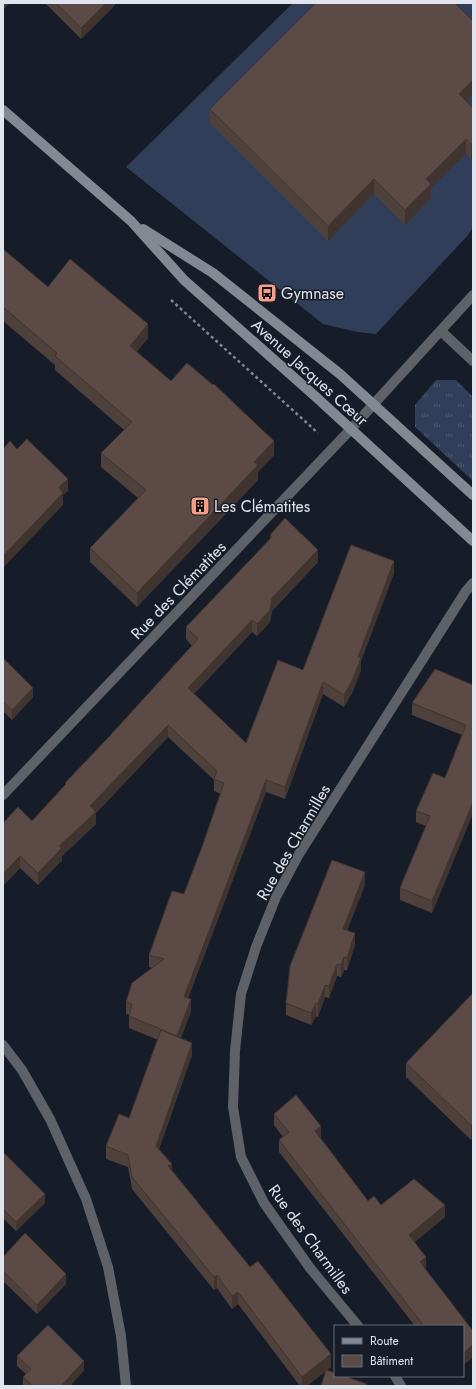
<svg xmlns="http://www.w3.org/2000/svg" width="476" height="1389" viewBox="0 0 476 1389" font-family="Jost,sans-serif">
  <defs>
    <pattern id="grass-tufts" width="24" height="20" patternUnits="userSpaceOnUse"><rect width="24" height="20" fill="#303e5a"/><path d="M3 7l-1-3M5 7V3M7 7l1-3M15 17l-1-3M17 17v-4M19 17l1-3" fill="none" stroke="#4e5a72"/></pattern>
  </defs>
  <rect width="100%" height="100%" fill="#161c28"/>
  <!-- grass -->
  <polygon fill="url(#grass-tufts)" points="436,380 456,380 473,397 473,481 415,427 415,405"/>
  <!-- pitch -->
  <polygon fill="#303e5a" points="293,3 473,3 473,227 468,235 376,334 357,332 323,324 126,167"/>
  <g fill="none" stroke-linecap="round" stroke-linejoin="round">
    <!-- path -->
    <polyline stroke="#828791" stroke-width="2.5" stroke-dasharray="3 3" stroke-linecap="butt" points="171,300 318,433"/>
    <!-- minor -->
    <g stroke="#5e6168" stroke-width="10">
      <polyline points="441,331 473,361"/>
      <polyline points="3,795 351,429 473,295"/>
      <polyline points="3,1045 22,1070 50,1119 86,1199 108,1267 121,1336 126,1386"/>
      <polyline points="358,1326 310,1268 264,1203 241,1157 233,1107 235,1051 241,994 256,947 276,897 299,854 466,591 473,583"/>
      <polyline points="395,1376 401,1386"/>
    </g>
    <!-- secondary -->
    <g stroke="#838993" stroke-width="10">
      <polyline points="3,110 131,221 184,280 316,397 473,541"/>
      <polyline points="143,229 213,273 340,374 473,495"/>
    </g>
  </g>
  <!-- wall -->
  <g fill="#4e403b">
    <polygon points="45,3 115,3 115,5 81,39"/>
    <polygon points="473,21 473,95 466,102 473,108 471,159 466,154 431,188 431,198 405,225 374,194 328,241 210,123 210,109"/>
    <polygon points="3,249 48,287 148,338 136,352 171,381 274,455 258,472 258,480 137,607 90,562 90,548 138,498 101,467 101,453 124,430 55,370 55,365 3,321"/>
    <polygon points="270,535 318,562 272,611 270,622 257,636 252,632 194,694 246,743 303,670 394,573 361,661 361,670 353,691 344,707 323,694 285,799 266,792 188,998 191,1011 181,1038 192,1055 159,1149 172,1170 250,1267 331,1367 327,1370 367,1386 326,1371 307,1386 300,1386 238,1304 232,1309 217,1288 214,1290 132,1189 128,1167 106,1159 106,1146 129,1118 158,1040 129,1028 129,1015 126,1014 126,1002 153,968 149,967 149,955 184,894 202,847 221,794 214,791 214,780 168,737 96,813 96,824 62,856 62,860 38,885 20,868 3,886 32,821 65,785 65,783 107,739 192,646 186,639 186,627 270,539"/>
    <polygon points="3,658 33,697 12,720 3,711"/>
    <polygon points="473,685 473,813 432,913 400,900 400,888 426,826 416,822 416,811 445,778 462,735 412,715 412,703"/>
    <polygon points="365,885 347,930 355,945 347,970 344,970 341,977 337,976 329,998 325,997 318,1017 316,1016 311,1025 286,1015 286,1003"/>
    <polygon points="473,993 471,1140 406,1077 406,1063"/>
    <polygon points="274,1114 321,1138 368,1201 381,1205 445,1217 414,1242 425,1269 473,1331 473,1357 463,1365 463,1326 415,1326 279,1152 279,1140 283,1137 274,1125"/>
    <polygon points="3,1152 45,1203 16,1231 3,1218"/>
    <polygon points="3,1257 66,1284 37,1314 3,1281"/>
    <polygon points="17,1356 84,1370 70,1386 23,1386 23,1377 26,1374 17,1366"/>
  </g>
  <!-- shaded-wall -->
  <g fill="#403430">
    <polygon points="3,3 10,3 3,10"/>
    <polygon points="106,3 115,3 115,5 81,39 81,28"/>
    <polygon points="473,80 473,95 459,109 459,94"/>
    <polygon points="466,139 466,154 431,188 431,198 405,225 405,210 426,179"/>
    <polygon points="473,143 473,157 471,159 471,144"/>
    <polygon points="374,179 374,194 328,241 328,226"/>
    <polygon points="148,324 148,338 130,360 130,346"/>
    <polygon points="274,441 274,455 258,472 258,480 137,607 137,593"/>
    <polygon points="68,479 68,491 63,495 63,505 3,568 3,556 59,487"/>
    <polygon points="318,550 318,562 272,611 270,622 257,636 257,624 272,598"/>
    <polygon points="394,561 394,573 361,661 361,670 353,691 344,707 344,695 358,657"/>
    <polygon points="252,620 252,632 188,700 188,688"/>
    <polygon points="323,682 323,694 285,799 285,787"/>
    <polygon points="33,688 33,697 12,720 12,710"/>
    <polygon points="168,725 168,737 96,813 96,824 62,856 62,860 38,885 38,873 90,806"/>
    <polygon points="266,780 266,792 184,1009 184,997"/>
    <polygon points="473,802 473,813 432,913 432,901"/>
    <polygon points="20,856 20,868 3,886 3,874"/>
    <polygon points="365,872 365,885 343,941 343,929"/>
    <polygon points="355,933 355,945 347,970 347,958"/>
    <polygon points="344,957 344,970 341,977 341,965"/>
    <polygon points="337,964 337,976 329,998 329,986"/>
    <polygon points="325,985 325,997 318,1017 318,1004"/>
    <polygon points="191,999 191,1011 177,1048 177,1036"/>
    <polygon points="316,1003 316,1016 311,1025 311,1013"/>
    <polygon points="192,1043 192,1055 156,1158 156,1146"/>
    <polygon points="473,1123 473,1137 471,1140 471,1125"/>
    <polygon points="321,1126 321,1138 315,1131"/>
    <polygon points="172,1164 172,1176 168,1166"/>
    <polygon points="45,1194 45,1203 16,1231 16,1222"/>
    <polygon points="445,1205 445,1217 409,1247 409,1235"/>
    <polygon points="426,1257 426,1269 420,1262"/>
    <polygon points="66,1274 66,1284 37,1314 37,1305"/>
    <polygon points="217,1275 217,1288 214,1290 214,1277"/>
    <polygon points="238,1292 238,1304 232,1309 232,1296"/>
    <polygon points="473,1345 473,1357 463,1365 463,1353"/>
    <polygon points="331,1354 331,1367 307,1386 302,1386 302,1377"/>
    <polygon points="84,1361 84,1370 70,1386 61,1386"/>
  </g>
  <!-- building -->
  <g fill="#5b4a45" stroke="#403430">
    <polygon points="56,3 106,3 81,28"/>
    <polygon points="316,3 455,3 473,21 473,80 459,94 473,108 473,143 471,144 466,139 426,179 431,184 405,210 374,179 328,226 210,109"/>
    <polygon points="3,249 48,287 70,259 148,324 130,346 171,381 187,363 213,385 214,384 274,441 254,462 258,465 137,593 90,548 146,490 101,453 132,422 55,356 57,353 3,307"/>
    <polygon points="27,439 68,479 59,487 63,493 3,556 3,449 10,441 17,449"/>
    <polygon points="285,518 318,550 272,598 270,610 257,624 252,620 188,688 246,743 278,660 303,670 351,545 394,561 358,657 361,658 353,679 344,695 323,682 285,787 266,780 184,997 191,999 177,1036 129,1016 132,1004 126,1002 132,983 164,959 149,955 172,891 184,894 202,847 224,783 214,779 217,771 168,725 90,806 96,812 59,846 62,848 38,873 20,856 3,874 3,823 18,807 32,821 66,784 65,783 107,739 198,639 186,627 272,537 270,535"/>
    <polygon points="3,658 33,688 12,710 3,702"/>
    <polygon points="435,669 473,685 473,802 432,901 400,888 430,816 416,811 433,773 445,778 466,725 412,703"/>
    <polygon points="332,860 365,872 343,929 355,933 347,958 344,957 341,965 337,964 329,986 325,985 318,1004 316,1003 311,1013 286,1003 290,966"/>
    <polygon points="473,993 473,1123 471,1125 406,1063"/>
    <polygon points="161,1030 192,1043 156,1146 172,1164 168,1166 250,1267 258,1261 331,1354 302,1377 238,1292 232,1296 217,1275 214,1277 132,1177 128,1155 106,1146 119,1114 129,1118"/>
    <polygon points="296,1095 321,1126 315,1131 368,1201 374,1196 381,1205 414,1179 445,1205 409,1235 426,1257 420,1262 473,1331 473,1345 463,1353 463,1326 424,1326 279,1140 289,1132 274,1114"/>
    <polygon points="3,1152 45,1194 16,1222 3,1209"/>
    <polygon points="25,1233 66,1274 37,1305 3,1271 3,1257"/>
    <polygon points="48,1325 84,1361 61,1386 33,1386 23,1377 31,1369 17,1356"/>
    <polygon points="326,1370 335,1373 335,1376 344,1376 367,1384 366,1386 321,1386"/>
  </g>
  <!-- icons -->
  <defs>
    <symbol id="bus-square" viewBox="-11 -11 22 22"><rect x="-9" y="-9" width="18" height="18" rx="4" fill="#f49e88" stroke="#161c28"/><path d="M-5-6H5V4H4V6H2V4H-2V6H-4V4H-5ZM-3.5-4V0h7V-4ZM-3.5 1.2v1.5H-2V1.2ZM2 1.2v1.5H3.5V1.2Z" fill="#111"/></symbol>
    <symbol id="building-square" viewBox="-11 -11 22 22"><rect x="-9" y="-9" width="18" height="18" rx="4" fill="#f49e88" stroke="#161c28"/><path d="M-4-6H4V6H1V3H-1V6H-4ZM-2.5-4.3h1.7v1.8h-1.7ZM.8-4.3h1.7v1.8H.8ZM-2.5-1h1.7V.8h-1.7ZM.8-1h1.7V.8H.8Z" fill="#111"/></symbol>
  </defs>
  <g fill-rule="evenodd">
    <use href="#bus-square" x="256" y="282" width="22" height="22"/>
    <use href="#building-square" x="189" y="495" width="22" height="22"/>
  </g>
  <g text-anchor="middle" stroke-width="3" stroke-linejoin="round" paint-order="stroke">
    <!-- poi labels -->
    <g font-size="16" fill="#e0e4ec" stroke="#161c28" text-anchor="start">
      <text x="281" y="299">Gymnase</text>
      <text x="214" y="512">Les Clématites</text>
    </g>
    <!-- street labels -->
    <g font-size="16" fill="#e0e4ec" stroke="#161c28">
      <text transform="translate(310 372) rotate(42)" y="6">Avenue Jacques Cœur</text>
      <text transform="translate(178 590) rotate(-46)" y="6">Rue des Clématites</text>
      <text transform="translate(293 842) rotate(-60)" y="6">Rue des Charmilles</text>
      <text transform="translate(311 1239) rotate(54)" y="6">Rue des Charmilles</text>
    </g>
  </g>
  <!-- border -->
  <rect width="476" height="1389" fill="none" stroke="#e0e4ec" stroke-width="8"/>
  <!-- legend -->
  <rect x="334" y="1325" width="130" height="52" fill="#161c28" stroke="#676c76"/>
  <rect x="342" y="1338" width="20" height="6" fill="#838993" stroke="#676c76"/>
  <text x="370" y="1345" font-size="12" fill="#e0e4ec">Route</text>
  <rect x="342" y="1355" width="20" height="12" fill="#5b4a45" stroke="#676c76"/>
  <text x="370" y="1365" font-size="12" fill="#e0e4ec">Bâtiment</text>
</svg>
